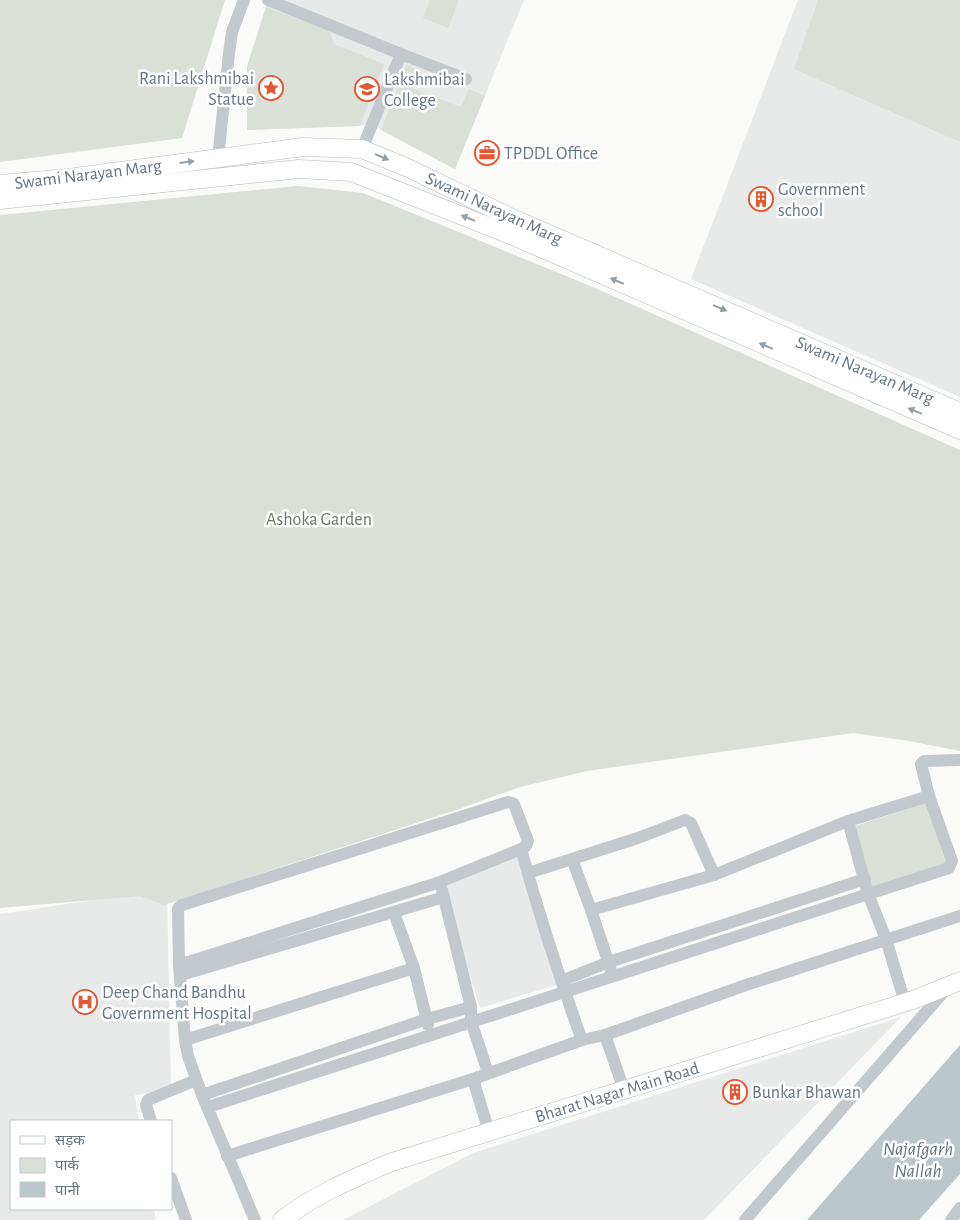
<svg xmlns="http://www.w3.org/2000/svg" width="960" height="1220" viewBox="0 0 960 1220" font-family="'Alegreya Sans','Noto Sans Devanagari',sans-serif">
  <rect width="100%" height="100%" fill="#fafaf8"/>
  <!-- built -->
  <g fill="#e8e9e9">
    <polygon points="268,0 524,0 455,169 372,125 247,130 247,67"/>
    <polygon points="798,0 960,0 960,397 691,279"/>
    <polygon points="517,857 556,985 480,1008 441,880"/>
    <polygon points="167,889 171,1090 135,1095 139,1121 11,1121 11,1209 154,1209 156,1220 0,1220 0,914"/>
    <polygon points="901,1017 704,1220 343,1220 473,1153"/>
  </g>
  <!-- green -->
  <g fill="#dadfd7">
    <polygon points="0,0 225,0 182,138 0,162"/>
    <polygon points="430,0 459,0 448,28 423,18"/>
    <polygon points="818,0 960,0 960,142 794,69"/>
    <polygon points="266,7 330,31 334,44 384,64 360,126 247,130 247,67"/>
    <polygon points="406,65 418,70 412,88 461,107 469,89 485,96 455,169 381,130"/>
    <polygon points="298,186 363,193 588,285 960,450 960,751 909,741 853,733 587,771 520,787 456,810 164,905 140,896 0,908 0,215"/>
    <polygon points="926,803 946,863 872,887 852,827"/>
  </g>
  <!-- water -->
  <polygon fill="#bbc7cb" points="960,1045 960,1174 919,1220 807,1220"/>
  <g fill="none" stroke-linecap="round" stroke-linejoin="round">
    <defs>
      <g id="secondary">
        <polyline points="0,184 68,178 303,147 362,149 408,168 512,218 960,412"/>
        <polyline points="0,200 299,169 351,172 513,236 960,430"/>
        <path d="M282,1220C314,1195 352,1179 389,1163L913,1000L960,981"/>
      </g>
    </defs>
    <!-- secondary casing -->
    <use href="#secondary" stroke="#b3babf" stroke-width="19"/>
    <!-- street -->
    <g stroke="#c3c8cc" stroke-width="12">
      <polyline points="268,0 401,54 362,149"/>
      <polyline points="401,54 466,79"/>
      <polyline points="216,178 229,53 232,32 244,0"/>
      <polyline points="848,821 868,894 886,939 905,1003"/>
      <path d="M521,849C539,914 559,977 582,1040"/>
      <polyline points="572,859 591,910 611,970"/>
      <polyline points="528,873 638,838 685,820 691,823 714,875"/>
      <polyline points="442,890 471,1007 471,1021 488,1073"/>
      <polyline points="591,910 714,875 848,821 929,796"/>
      <polyline points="394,913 414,968 428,1025"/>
      <polyline points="179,965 440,882 521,849 526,846 528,841 514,804 508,802 182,905 178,908 179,965 185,1040 188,1056 202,1095 255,1220"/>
      <polyline points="181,975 444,897"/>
      <polyline points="561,981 609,962 865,879"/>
      <polyline points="605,1035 624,1090"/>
      <polyline points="185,1040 414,968"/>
      <polyline points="473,1079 489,1132"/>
      <polyline points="202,1095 427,1019 471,1007"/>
      <polyline points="208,1107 949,868 952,861 929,796 921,764 924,761 960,760"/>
      <polyline points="151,1121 146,1105 148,1100 196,1080"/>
      <polyline points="227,1156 473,1079 582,1040 605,1035 746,985 960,916"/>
      <polyline points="171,1178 186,1220"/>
      <polyline points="745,1220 947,988"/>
      <polyline points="951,1220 960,1208"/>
    </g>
    <!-- secondary -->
    <use href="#secondary" stroke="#fff" stroke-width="18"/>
  </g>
  <!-- one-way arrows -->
  <defs><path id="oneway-solid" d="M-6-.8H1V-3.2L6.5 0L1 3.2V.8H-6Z" transform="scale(1.25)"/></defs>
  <g fill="#939fa8">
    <use href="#oneway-solid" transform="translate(382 157) rotate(23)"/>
    <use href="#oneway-solid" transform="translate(187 162) rotate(-7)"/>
    <use href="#oneway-solid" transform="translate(468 218) rotate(-158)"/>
    <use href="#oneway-solid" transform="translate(617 281) rotate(-157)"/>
    <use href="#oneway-solid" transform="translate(720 308) rotate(23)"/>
    <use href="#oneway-solid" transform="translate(766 346) rotate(-157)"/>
    <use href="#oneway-solid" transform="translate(915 411) rotate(-157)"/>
  </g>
  <!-- icons -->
  <defs>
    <symbol id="sight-ring" viewBox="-11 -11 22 22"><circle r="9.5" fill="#fff" stroke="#e4572e" stroke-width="1.5"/><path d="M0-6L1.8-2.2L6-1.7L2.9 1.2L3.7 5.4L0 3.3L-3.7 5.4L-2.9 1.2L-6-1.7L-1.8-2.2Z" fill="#e4572e"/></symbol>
    <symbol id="university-ring" viewBox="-11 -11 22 22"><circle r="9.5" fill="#fff" stroke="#e4572e" stroke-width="1.5"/><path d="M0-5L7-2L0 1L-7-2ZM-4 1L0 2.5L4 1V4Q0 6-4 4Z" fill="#e4572e"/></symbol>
    <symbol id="office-ring" viewBox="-11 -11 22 22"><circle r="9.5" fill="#fff" stroke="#e4572e" stroke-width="1.5"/><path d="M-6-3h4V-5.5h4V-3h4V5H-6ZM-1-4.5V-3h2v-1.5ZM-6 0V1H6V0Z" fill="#e4572e"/></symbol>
    <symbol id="building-ring" viewBox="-11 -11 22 22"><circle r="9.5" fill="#fff" stroke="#e4572e" stroke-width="1.5"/><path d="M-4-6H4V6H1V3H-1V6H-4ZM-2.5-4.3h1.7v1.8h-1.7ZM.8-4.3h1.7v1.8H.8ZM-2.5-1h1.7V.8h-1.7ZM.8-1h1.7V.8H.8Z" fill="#e4572e"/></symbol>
    <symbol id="hospital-ring" viewBox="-11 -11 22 22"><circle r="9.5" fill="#fff" stroke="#e4572e" stroke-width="1.5"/><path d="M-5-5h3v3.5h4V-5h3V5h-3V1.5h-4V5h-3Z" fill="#e4572e"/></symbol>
  </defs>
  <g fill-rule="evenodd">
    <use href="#sight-ring" x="257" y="74" width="28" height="28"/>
    <use href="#university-ring" x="353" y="75" width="28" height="28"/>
    <use href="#office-ring" x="473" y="139" width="28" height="28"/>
    <use href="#building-ring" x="747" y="185" width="28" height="28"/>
    <use href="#hospital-ring" x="71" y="988" width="28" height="28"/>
    <use href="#building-ring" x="721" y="1078" width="28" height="28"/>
  </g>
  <g text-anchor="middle" stroke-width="5" stroke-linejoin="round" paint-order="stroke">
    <!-- poi labels -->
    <g font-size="18" fill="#657683" stroke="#fff" text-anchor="start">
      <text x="254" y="84" text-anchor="end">Rani Lakshmibai<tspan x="254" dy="21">Statue</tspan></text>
      <text x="384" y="85">Lakshmibai<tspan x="384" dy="21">College</tspan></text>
      <text x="504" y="159">TPDDL Office</text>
      <text x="778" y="195">Government<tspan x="778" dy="21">school</tspan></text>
      <text x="102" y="998">Deep Chand Bandhu<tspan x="102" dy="21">Government Hospital</tspan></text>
      <text x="752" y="1098">Bunkar Bhawan</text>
    </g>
    <!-- street labels -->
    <g font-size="18" fill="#657683" stroke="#fff">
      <text transform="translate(88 174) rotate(-7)" y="6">Swami Narayan Marg</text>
      <text transform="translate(494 208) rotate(25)" y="6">Swami Narayan Marg</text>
      <text transform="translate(865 370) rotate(23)" y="6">Swami Narayan Marg</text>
      <text transform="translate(617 1092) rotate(-17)" y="6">Bharat Nagar Main Road</text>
    </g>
    <!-- park labels -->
    <g font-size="18" fill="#687a64" stroke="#fff">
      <text x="319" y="525">Ashoka Garden</text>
    </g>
    <!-- water labels -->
    <g font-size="19" font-style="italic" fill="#60757c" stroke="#fff">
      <text x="918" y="1155">Najafgarh<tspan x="918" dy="22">Nallah</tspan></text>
    </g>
  </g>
  <!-- legend -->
  <rect x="10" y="1120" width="162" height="90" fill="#ffffff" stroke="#c1c8cd"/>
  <rect x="20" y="1136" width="25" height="8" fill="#ffffff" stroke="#c1c8cd"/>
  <text x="55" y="1145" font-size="15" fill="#657683">सड़क</text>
  <rect x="20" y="1158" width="25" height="15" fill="#dadfd7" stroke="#c1c8cd"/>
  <text x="55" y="1170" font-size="15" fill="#657683">पार्क</text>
  <rect x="20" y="1182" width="25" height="15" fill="#bbc7cb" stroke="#c1c8cd"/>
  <text x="55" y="1195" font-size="15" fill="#657683">पानी</text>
</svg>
